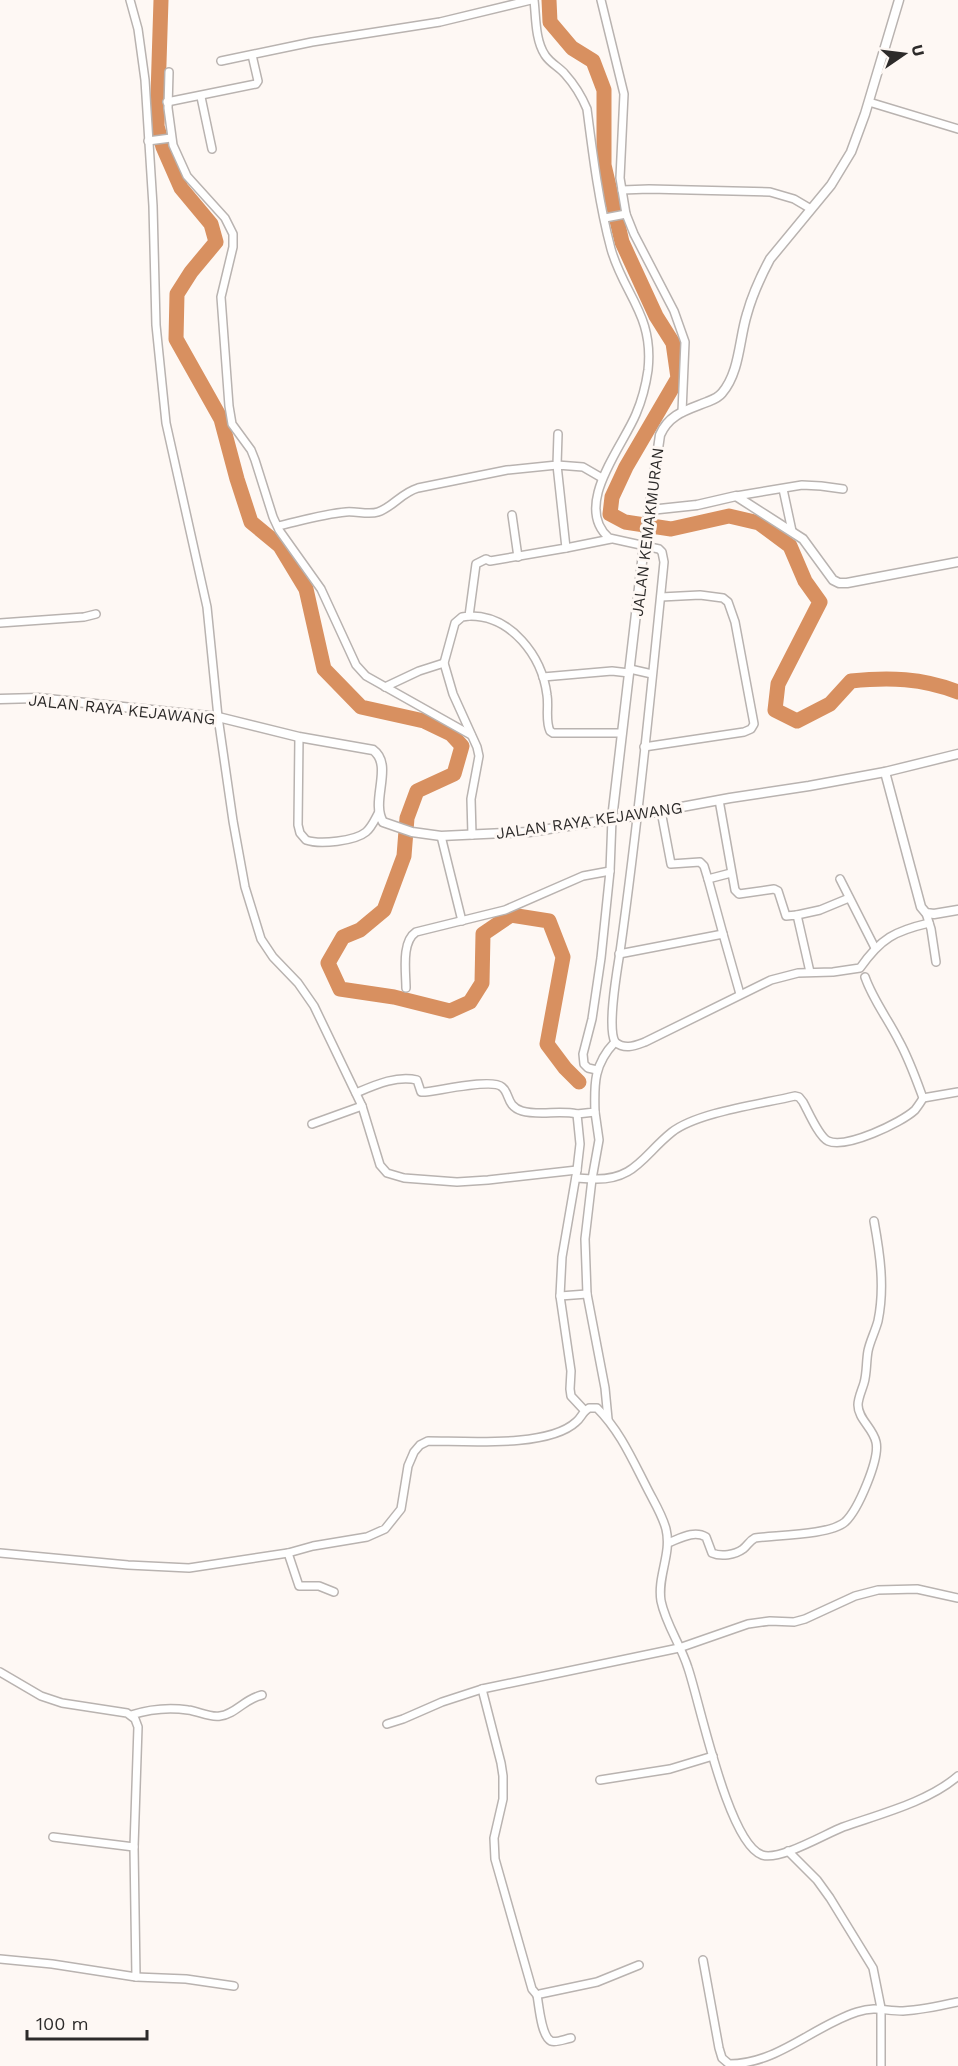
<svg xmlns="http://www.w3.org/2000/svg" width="958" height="2066" viewBox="0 0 958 2066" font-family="'Work Sans',sans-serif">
  <rect width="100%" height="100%" fill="#fef8f4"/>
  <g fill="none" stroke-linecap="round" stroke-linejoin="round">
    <!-- river -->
    <g stroke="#d89060" stroke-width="15">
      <polyline points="161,0 157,126 163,147 181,188 211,224 216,242 191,272 177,294 176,339 221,419 237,479 251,522 280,546 306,589 324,669 361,707 424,721 451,734 462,746 454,774 417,791 407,818 404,856 384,910 360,930 343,937 328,963 340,989 394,997 450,1011 470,1002 482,983 483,934 511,915 549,921 563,957 547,1044 565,1068 579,1082"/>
      <path d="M549,0L550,22L572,48L593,61L604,90V165L622,242L656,316L673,343L678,378L626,467L612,497L610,514L625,522L671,529L729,516L759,523L790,546L805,581L820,602L778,684L775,710L797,721L830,704L851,681C889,677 922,678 958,692"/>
    </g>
    <defs>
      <g id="minor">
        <polyline points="130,0 138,29 145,80 153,206 156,325 166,423 207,607 218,717 233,821 245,887 261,939 273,957 298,983 314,1006 362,1106 380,1165 387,1173 404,1178 457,1182 488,1180 577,1170"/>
        <polyline points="601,0 624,94 620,178 626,214 634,234 674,311 685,342 682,412"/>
        <polyline points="221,61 312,42 440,22 531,0"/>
        <polyline points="169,72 168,108 173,145 187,176 225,218 233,234 233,247 221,297 229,406 232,424 251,450 255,460 273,517 279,530 321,589 356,665 366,676 471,735"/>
        <polyline points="201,97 212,149"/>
        <polyline points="167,102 256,84 258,81 252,55"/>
        <polyline points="869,102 958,129"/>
        <polyline points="148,141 171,138"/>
        <polyline points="622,190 649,189 770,192 794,199 811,209"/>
        <polyline points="605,218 626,214"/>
        <polyline points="783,489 792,531"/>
        <polyline points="736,496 802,485 821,486 843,489"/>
        <polyline points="512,515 518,557"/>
        <path d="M278,526C300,521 323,514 346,512C356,511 369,515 378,512C393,507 401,493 418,488L507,470L557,465L558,434"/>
        <polyline points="566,548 611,539"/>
        <path d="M469,616C511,615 542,656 547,695C549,707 545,720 550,731L553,733H622"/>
        <polyline points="0,623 84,617 96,614"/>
        <polyline points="630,669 652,674"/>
        <polyline points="543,677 612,671 629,673"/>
        <polyline points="385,687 419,671 444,663"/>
        <path d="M299,737L298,825L300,833L306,840C320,845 355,841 366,832C372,827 375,819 379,812"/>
        <polyline points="644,747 744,732 751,729 754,724 735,622 728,602 723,598 700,595 661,597"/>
        <polyline points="719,800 735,890 739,894 774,889 778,891 786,916 797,915 810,972"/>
        <polyline points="661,811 671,864 700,862 704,866 708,879 731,873"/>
        <polyline points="472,835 471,799 479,756 477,747 453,694 444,663 455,623 462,617 469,616 476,564 486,559 490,561 566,548 557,465 583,467 602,478"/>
        <polyline points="441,836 462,921"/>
        <polyline points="708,879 723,934"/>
        <polyline points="840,879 875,948"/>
        <polyline points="926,913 931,929 936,962"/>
        <polyline points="797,915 820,910 849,898"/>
        <polyline points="619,954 723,934 740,994"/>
        <path d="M406,988C406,972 401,942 416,932L505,910L583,876L610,871"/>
        <path d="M615,1042C625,1050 634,1046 645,1042L771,980L798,973L833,972L860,968C881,938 895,931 929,923"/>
        <polyline points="597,1070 588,1068 584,1064 583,1054 592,1019 601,958 610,871 612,819"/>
        <path d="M356,1093C375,1085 397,1075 417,1080L421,1092H425C438,1091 492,1078 502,1087C510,1093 506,1106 522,1111C539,1116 559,1110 577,1114"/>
        <polyline points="923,1098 958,1092"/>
        <polyline points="312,1124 362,1106"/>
        <polyline points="576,1178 592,1179 599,1140 595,1112"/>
        <polyline points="560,1296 587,1294"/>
        <path d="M585,1411L589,1408H597C620,1431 632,1459 647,1488C654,1502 662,1514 666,1529C672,1554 657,1576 661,1601C666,1625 681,1645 688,1668C700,1703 728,1843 762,1855C780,1861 825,1834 843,1827C880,1814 928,1802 958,1776"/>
        <path d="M608,1419L605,1388L587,1294L585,1239L592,1179C635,1181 643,1155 672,1132C698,1112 762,1104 795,1096L799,1097L803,1102C808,1111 819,1137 828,1141C846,1149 901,1123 915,1110C918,1106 921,1102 923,1098C916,1079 909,1059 899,1041C888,1019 873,1000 865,977"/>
        <path d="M668,1543C681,1538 694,1530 706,1537L712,1553C721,1557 735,1555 743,1549C748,1545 749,1541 755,1538C777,1535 830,1535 845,1522C858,1510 880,1459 876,1442C873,1428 858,1419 858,1405C858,1398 862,1390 864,1383C867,1373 866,1362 868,1351C870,1341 875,1332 878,1321C885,1287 880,1254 874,1221"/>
        <path d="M0,1553L128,1565L189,1568L288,1553L313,1546L367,1537L385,1529L401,1509L408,1466L414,1452L420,1445L428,1441C465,1441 548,1448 576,1422C580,1419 582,1414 585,1411L571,1396L570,1389L571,1371L560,1296L562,1257L577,1170L580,1144L577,1114L595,1112C594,1083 594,1064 615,1042C607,1027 617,971 620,952C638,823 651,692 664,562L662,552L659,549L609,538C572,506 623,446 636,414C642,400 646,384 648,370C654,315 624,295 611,249C599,204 593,156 587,109C582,97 574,84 565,74C559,67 550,63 545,55C535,40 536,17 534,0"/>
        <polyline points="288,1553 299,1586 319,1586 334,1592"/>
        <polyline points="0,1672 41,1696 62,1703 127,1713 135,1719 138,1727 134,1847 136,1977 52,1964 0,1959"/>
        <polyline points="482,1689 501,1763 503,1776 503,1799 494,1838 495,1859 532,1989 537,1995 540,1994 597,1982 639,1965"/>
        <path d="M131,1715C150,1709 168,1707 188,1710C198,1711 210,1718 220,1716C236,1714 244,1699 262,1695"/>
        <polyline points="387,1724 403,1719 442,1702 482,1689 679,1648 748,1624 770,1621 794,1622 805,1619 855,1596 878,1590 917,1589 958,1598"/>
        <polyline points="600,1780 670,1769 713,1756"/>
        <polyline points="53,1837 134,1847"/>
        <polyline points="788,1851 817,1880 830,1898 873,1968 881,2008 881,2066"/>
        <path d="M703,1960L719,2048L722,2058L729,2064C778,2064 813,2026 857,2012C877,2006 884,2011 903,2011C921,2010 940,2006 958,2002"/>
        <polyline points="136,1977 186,1979 234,1986"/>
        <path d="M537,1995C539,2005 541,2036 551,2041C556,2043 565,2039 571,2038"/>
      </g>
      <g id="tertiary">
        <polyline points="650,510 697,505 736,496 803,539 833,580 839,583 847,583 958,562"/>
        <path d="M0,699L38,698L218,717L299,737L373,750C394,765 370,801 383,822L412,832L441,836L529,832L633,816L730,798L809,786L885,772L958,754"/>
        <polyline points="885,772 921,907 926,913 934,914 958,910"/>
        <path d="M612,819L644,545L660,435C669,414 687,410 707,402C712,400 718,398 722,393C740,372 739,339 747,314C752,296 761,276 770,259L831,185L851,152L865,114L899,0"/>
      </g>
    </defs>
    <!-- minor casing -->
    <use href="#minor" stroke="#b9b3b0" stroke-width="10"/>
    <!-- tertiary casing -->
    <use href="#tertiary" stroke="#b9b3b0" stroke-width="11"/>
    <!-- minor -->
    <use href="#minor" stroke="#fff" stroke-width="7"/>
    <!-- tertiary -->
    <use href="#tertiary" stroke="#fff" stroke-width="8"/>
  </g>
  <g text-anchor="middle" stroke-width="6" stroke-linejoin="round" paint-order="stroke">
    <!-- street labels -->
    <g font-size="16" fill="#2d2b2a" stroke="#fef8f4">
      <text transform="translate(647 532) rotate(-83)" y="6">JALAN KEMAKMURAN</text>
      <text transform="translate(122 709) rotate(6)" y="6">JALAN RAYA KEJAWANG</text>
      <text transform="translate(589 820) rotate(-8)" y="6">JALAN RAYA KEJAWANG</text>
    </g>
  </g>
  <!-- north arrow -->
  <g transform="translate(904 54) rotate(76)" stroke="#fef8f4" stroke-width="4.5" paint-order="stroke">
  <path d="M0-4.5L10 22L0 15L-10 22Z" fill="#2d2b2a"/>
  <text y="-9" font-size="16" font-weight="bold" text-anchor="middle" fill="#2d2b2a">U</text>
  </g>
  <!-- scale -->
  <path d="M27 2030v9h120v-9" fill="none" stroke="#2d2b2a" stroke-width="3"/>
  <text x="36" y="2030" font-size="18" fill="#2d2b2a" stroke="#fef8f4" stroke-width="4.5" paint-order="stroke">100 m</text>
</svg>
